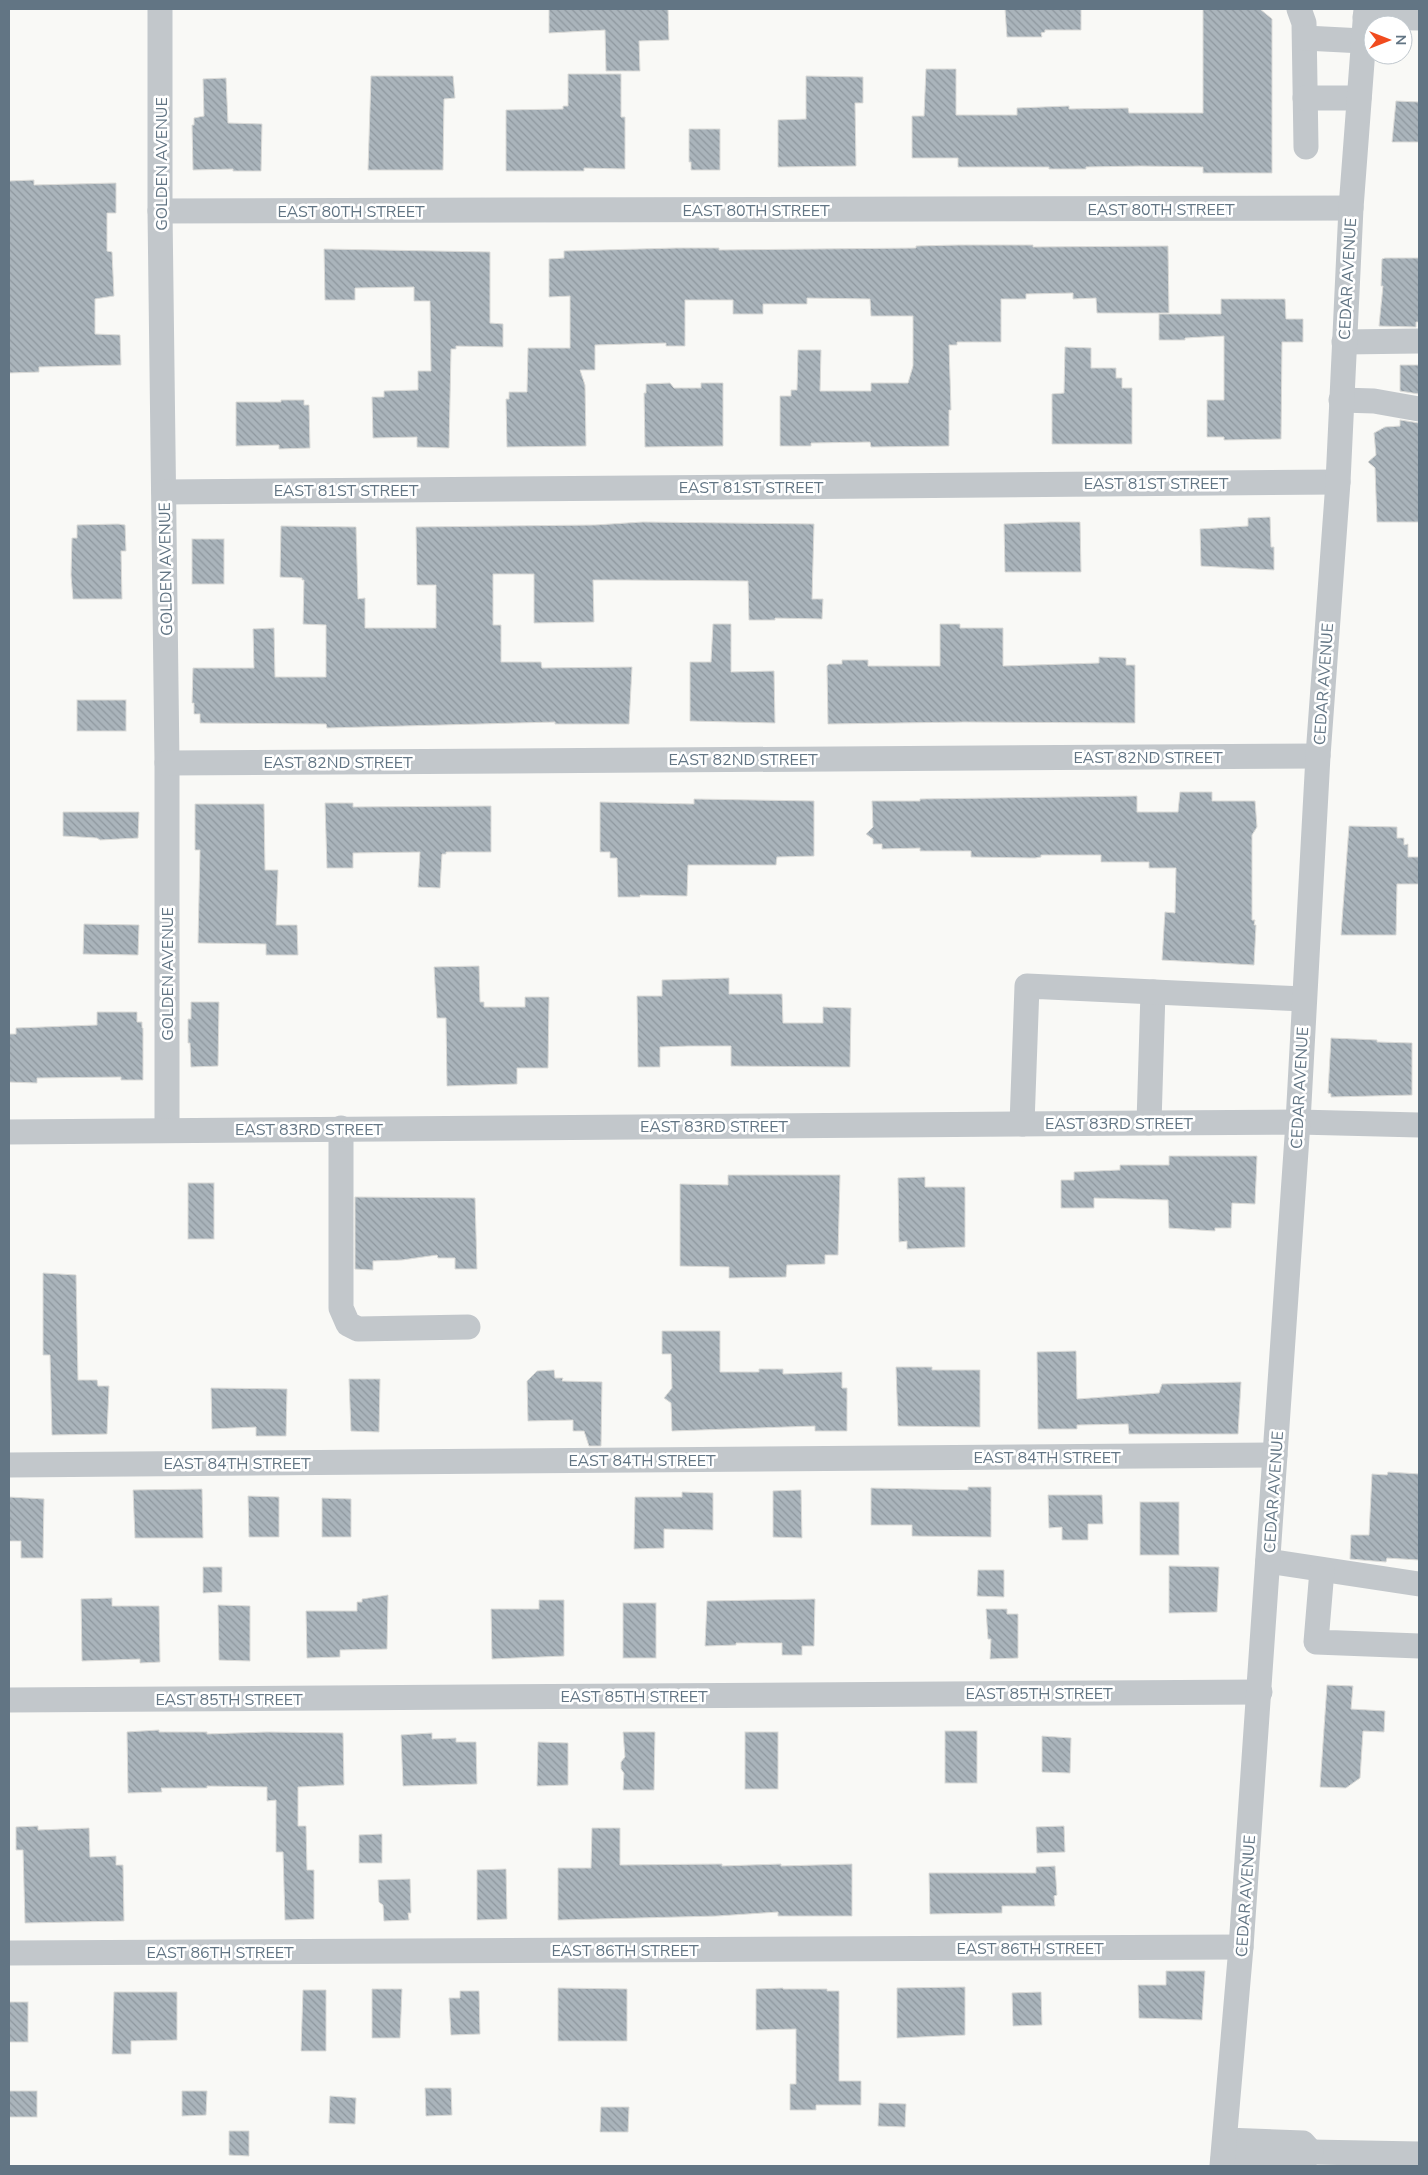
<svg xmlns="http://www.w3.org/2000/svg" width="1428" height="2175" viewBox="0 0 1428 2175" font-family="'Nunito Sans',sans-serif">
  <defs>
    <pattern id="building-back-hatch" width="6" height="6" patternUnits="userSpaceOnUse" patternTransform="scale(1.25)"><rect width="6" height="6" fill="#aab4bb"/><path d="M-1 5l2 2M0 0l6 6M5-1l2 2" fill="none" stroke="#8e979e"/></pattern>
  </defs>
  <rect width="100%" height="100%" fill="#f9f9f6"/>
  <!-- building -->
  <g fill="url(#building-back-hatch)" stroke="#dbdbd8">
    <polygon points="549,9 668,9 669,40 639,41 640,71 606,71 605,30 549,33"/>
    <polygon points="1005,9 1081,9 1081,30 1045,30 1045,32 1041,33 1042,37 1007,37"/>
    <polygon points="1203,9 1260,9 1272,19 1272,173 1203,173 1203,167 1141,166 1086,167 1086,169 1049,169 1049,167 958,167 958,158 912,158 912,116 924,116 926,69 956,69 956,115 1017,115 1017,108 1069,106 1069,109 1128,108 1129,113 1203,113"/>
    <polygon points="568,74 621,74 621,117 625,117 625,169 584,168 584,171 506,171 506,110 563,109 563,106 568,106"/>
    <polygon points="371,76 453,76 455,98 444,99 443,170 368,170"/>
    <polygon points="806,76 863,77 863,103 855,103 856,166 778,167 778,120 806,119"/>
    <polygon points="226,78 228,123 262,124 261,171 233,171 233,169 193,170 192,125 194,125 194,118 204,116 203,79"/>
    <polygon points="1396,101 1419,102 1419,142 1392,142"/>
    <polygon points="689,129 720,129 720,170 691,170 691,162 689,162"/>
    <polygon points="34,180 34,185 116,183 116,213 107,213 107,251 112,252 114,296 95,299 95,334 120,335 121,365 39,367 39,372 9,373 9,181"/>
    <polygon points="959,245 1033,245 1033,247 1168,246 1169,313 1097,313 1096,298 1073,299 1073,293 1026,294 1026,299 1001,299 1001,342 957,342 957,345 949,345 951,410 949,410 949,446 871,447 870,442 811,443 811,446 780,446 780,396 791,396 791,390 797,390 798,350 821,350 820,391 871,391 871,383 908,383 913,366 913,316 871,316 870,299 807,298 807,304 763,304 763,314 733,314 733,300 685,300 685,346 666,346 666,343 595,345 595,370 580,370 585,385 586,446 507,447 506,399 509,399 509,392 527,392 528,348 570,348 570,296 549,297 549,259 564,258 564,251 677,248 719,248 719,250 916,248 916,246"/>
    <polygon points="324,249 490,252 490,323 503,324 503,347 456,346 456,349 451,349 449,448 417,447 417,437 373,438 372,397 384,397 384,391 418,390 418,371 431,371 430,301 414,301 414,287 355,288 355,300 325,300"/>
    <polygon points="1385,258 1419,258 1419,322 1416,322 1416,327 1379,326 1383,286 1381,286 1382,259"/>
    <polygon points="1221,299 1285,299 1286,319 1303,319 1303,342 1282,342 1281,439 1224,440 1224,437 1207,437 1207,400 1224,400 1224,336 1185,338 1185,340 1159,340 1159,314 1221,314"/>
    <polygon points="1065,347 1091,348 1091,368 1116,368 1116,378 1122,378 1122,388 1132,388 1132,444 1052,444 1052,394 1064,393"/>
    <polygon points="1400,365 1419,365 1419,394 1400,391"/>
    <polygon points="670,383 674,388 701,388 701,383 723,383 723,446 645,447 644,393 646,393 646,384"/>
    <polygon points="281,400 304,400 304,405 309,405 310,448 279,449 279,445 236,446 236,402 281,402"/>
    <polygon points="1400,420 1419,423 1419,522 1377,522 1375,468 1368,462 1376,455 1374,433 1385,427 1400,426"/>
    <polygon points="1270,517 1271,547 1274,547 1274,570 1201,566 1200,529 1248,526 1248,518"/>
    <polygon points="643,522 814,524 812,599 823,599 822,619 775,618 775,620 749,620 748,581 627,580 593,580 594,622 534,623 534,574 493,574 493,625 501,625 501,662 541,662 542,668 632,667 629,724 555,724 555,722 327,728 326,724 200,723 200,714 194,714 194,703 192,703 193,668 254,668 253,629 274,628 275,677 326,677 326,625 303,624 304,580 302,580 302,578 280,577 281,526 356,527 358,599 365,598 365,628 436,628 436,585 417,585 416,527 595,525"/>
    <polygon points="1050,522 1080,522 1081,572 1005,572 1004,524"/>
    <polygon points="118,524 125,525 126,551 121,551 122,599 73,599 71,575 72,538 77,538 77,525"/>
    <rect x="192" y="539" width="32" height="45"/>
    <polygon points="713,624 731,624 731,672 774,671 775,723 690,721 690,662 711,662"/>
    <polygon points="940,624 960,624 960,628 1003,628 1003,666 1099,663 1099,657 1126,658 1126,665 1135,665 1135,723 964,722 828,724 827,666 829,664 842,664 842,660 868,660 868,666 940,666"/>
    <rect x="77" y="700" width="49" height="31"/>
    <polygon points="1180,792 1212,792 1212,801 1255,801 1257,827 1252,835 1252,920 1255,920 1254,925 1256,925 1254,965 1162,960 1165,912 1175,913 1176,868 1149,868 1149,862 1101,862 1101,855 1041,855 1041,857 1035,858 971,857 971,851 920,851 920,848 882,849 882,844 873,844 873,839 866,834 873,827 872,801 920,801 920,799 1137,796 1137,812 1178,812"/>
    <polygon points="694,799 814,801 814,856 777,857 776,865 688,865 687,896 640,895 640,897 618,897 617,858 610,858 610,852 600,852 600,802 694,804"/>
    <polygon points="325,803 353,803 353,807 491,806 491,852 446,852 446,854 442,854 440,888 418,887 420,852 353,853 353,868 327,868"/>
    <polygon points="195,804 264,804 265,870 278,870 276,925 297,925 298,955 266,955 266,944 198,943 200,850 195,850"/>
    <polygon points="63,812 139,812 138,838 100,840 97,838 63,836"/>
    <polygon points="1349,826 1397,827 1397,838 1404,838 1404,845 1408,844 1408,857 1419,857 1419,884 1397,884 1396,935 1341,935"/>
    <polygon points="84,924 139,925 138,955 83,954"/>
    <polygon points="479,966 480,1002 484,1002 484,1007 525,1007 525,997 549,997 548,1068 517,1068 517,1084 447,1086 446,1018 437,1018 434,967"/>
    <polygon points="729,978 729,994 782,994 783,1023 823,1023 823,1007 851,1008 850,1067 731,1066 731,1046 688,1046 660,1047 660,1067 638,1067 637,996 662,996 662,980"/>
    <polygon points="191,1002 219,1002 218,1066 191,1067 190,1043 188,1043 188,1019 191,1019"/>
    <polygon points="97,1012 137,1012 137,1022 142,1022 142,1028 143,1028 143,1080 121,1080 121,1077 37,1078 37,1083 9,1082 9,1034 16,1034 16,1028 97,1025"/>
    <polygon points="1331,1038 1377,1040 1377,1042 1412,1043 1412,1095 1331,1097 1331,1094 1328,1093"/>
    <polygon points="1169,1156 1257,1156 1255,1204 1232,1203 1231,1228 1215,1228 1215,1231 1169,1228 1168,1200 1094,1198 1094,1208 1061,1208 1061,1180 1074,1180 1074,1172 1120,1170 1120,1165 1169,1165"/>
    <polygon points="728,1175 840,1175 838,1255 825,1255 825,1264 787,1265 786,1277 729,1278 729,1267 680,1266 680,1184 728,1185"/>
    <polygon points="925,1177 925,1187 965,1187 965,1247 907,1249 907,1241 899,1242 898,1178"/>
    <rect x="188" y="1183" width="26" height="56"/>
    <polygon points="355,1197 475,1198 477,1269 455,1269 455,1258 438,1258 437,1255 402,1260 373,1261 373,1270 355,1269"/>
    <polygon points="43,1273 76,1275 78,1380 97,1380 98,1386 109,1386 107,1434 52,1435 50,1355 43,1355"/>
    <polygon points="662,1331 720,1331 720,1372 759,1372 759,1369 783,1369 783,1374 842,1372 842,1388 847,1388 847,1431 815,1431 815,1426 672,1431 671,1403 664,1398 672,1388 671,1354 662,1354"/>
    <polygon points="1076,1351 1077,1399 1159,1393 1162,1384 1241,1382 1238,1434 1129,1434 1128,1424 1077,1425 1077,1429 1038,1429 1037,1352"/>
    <polygon points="896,1367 932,1367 932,1370 980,1370 980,1427 898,1426"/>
    <polygon points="554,1370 555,1378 563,1378 562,1381 602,1382 601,1446 589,1446 584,1431 573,1431 573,1420 528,1421 527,1381 537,1371"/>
    <polygon points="349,1379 380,1379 379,1432 351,1431"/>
    <polygon points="211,1388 287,1389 286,1436 256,1436 256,1427 212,1429"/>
    <polygon points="1388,1472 1419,1474 1419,1560 1387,1558 1386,1562 1350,1559 1351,1535 1369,1535 1372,1474 1387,1475"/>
    <polygon points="968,1487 991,1487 991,1537 912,1536 912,1525 871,1525 871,1488 968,1490"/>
    <polygon points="202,1489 203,1538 135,1538 133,1490"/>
    <polygon points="801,1490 802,1538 773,1537 773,1491"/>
    <polygon points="682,1492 713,1493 713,1530 664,1529 664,1548 634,1549 635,1497 682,1497"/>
    <polygon points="1048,1495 1102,1495 1103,1524 1088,1524 1088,1540 1062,1540 1062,1527 1049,1528"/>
    <polygon points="248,1496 279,1497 279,1537 249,1537"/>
    <polygon points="9,1497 44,1499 43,1558 21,1558 21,1541 9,1541"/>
    <polygon points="322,1498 351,1499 351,1537 322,1537"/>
    <rect x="1140" y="1502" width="39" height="53"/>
    <polygon points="1169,1566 1219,1567 1217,1612 1169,1613"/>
    <polygon points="203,1567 222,1567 222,1592 203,1593"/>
    <polygon points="978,1570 1004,1570 1004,1597 977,1596"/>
    <polygon points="388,1595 387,1649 340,1650 340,1657 307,1658 306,1611 357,1611 357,1602 362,1602 362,1599"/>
    <polygon points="112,1598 112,1606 159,1606 160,1662 140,1663 140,1659 82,1661 81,1599"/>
    <polygon points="815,1599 814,1646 802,1646 802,1655 782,1655 782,1643 736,1643 736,1645 705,1646 707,1601"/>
    <polygon points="539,1600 564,1600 564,1656 492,1659 491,1609 539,1609"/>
    <rect x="623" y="1603" width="33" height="55"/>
    <polygon points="218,1605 250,1606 250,1661 219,1660"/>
    <polygon points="986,1609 1007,1609 1007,1614 1018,1614 1018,1658 990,1659 991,1639 988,1639"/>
    <polygon points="1327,1685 1353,1686 1351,1709 1385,1711 1384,1732 1363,1731 1360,1778 1346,1788 1320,1787"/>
    <polygon points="159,1730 159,1732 207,1732 207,1734 267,1732 343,1733 344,1785 298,1787 298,1826 306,1826 307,1870 314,1870 314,1919 285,1920 283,1852 276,1852 276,1800 267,1801 267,1787 207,1786 207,1788 161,1788 162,1792 128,1793 127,1732"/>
    <rect x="945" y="1731" width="32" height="52"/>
    <polygon points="623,1732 655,1732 654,1790 623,1790 624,1773 621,1769 621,1762 625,1757"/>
    <rect x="745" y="1732" width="33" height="57"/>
    <polygon points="432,1733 432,1739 456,1738 456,1742 476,1742 477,1784 403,1786 401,1735"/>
    <polygon points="1042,1736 1071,1738 1070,1773 1042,1772"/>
    <polygon points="538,1742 568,1743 568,1785 537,1786"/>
    <polygon points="38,1826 38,1830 89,1828 90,1857 116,1856 116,1865 123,1865 124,1921 25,1923 23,1850 16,1850 16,1827"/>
    <polygon points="1064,1826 1065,1852 1037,1853 1036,1827"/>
    <polygon points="592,1828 620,1828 620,1865 722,1864 722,1866 781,1864 781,1866 852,1864 852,1916 778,1916 778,1912 717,1916 558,1920 558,1868 591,1868"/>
    <polygon points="382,1834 382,1863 359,1863 359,1835"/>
    <polygon points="1055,1866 1057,1895 1054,1896 1055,1906 1002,1906 1002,1913 930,1914 929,1873 1036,1873 1036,1867"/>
    <polygon points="506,1869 507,1919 477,1920 477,1870"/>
    <polygon points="410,1879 411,1913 408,1913 409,1920 384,1921 383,1905 379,1902 378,1880"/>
    <polygon points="1166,1971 1205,1971 1202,2020 1139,2018 1138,1985 1166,1985"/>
    <polygon points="965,1987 965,2035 897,2038 897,1988"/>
    <polygon points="558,1988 627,1989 627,2041 558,2041"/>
    <polygon points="783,1988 783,1989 827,1989 827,1991 839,1991 839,2081 861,2081 861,2105 816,2105 816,2110 790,2110 790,2084 796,2084 796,2029 756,2030 756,1989"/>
    <polygon points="372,1989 402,1989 400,2038 372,2038"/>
    <polygon points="303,1990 326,1990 326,2051 301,2051"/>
    <polygon points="460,1991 479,1991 480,2034 451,2035 449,1998 460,1998"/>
    <polygon points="114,1992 177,1992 177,2040 131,2041 131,2054 112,2054"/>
    <polygon points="1041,1992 1042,2025 1013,2026 1012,1993"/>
    <rect x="9" y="2002" width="19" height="40"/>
    <polygon points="425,2088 451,2088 452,2115 426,2116"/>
    <rect x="9" y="2091" width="28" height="26"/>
    <polygon points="182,2091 207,2091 206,2115 182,2116"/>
    <polygon points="330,2096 356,2098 355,2124 329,2123"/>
    <polygon points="879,2103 906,2104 905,2127 878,2126"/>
    <polygon points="601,2107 629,2107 628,2132 600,2132"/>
    <polygon points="229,2131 249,2131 249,2156 229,2155"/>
  </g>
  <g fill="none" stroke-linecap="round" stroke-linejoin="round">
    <!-- minor -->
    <g stroke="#c2c7cb" stroke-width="25">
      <polyline points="160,9 160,211 167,763 167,1130"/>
      <polyline points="1299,9 1304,23 1306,147"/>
      <polyline points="1365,17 1419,18"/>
      <polyline points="1305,38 1363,41"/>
      <polyline points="1305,98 1359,98"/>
      <polyline points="160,211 1351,208"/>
      <polyline points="1344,342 1419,341"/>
      <polyline points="1341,400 1374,401 1419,409"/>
      <polyline points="164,492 1338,482"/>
      <polyline points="167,763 1318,756"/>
      <polyline points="1149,1123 1153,992"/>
      <polyline points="1022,1124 1027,986 1304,999"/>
      <polyline points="341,1128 341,1308 348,1324 358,1329 468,1327"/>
      <polyline points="9,1132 1149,1123 1298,1122 1419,1125"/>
      <polyline points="9,1465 1275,1455"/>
      <polyline points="1268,1561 1419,1584"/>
      <polyline points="1322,1570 1316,1642 1419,1646"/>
      <polyline points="9,1700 1260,1692"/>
      <polyline points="9,1953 1241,1947"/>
      <polyline points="1311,2152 1419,2154"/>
      <polyline points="1223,2159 1303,2161 1311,2152 1303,2143 1225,2140"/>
      <polyline points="1222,2166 1241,1947 1298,1122 1318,756 1338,482 1351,208 1366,9"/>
    </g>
  </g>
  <g text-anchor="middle" stroke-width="5" stroke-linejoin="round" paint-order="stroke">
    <!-- street labels -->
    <g font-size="16" fill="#627584" stroke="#fff">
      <text transform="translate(161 164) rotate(-90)" y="6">GOLDEN AVENUE</text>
      <text x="1161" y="215">EAST 80TH STREET</text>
      <text x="756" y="216">EAST 80TH STREET</text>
      <text x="351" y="217">EAST 80TH STREET</text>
      <text transform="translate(1347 279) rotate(-87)" y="6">CEDAR AVENUE</text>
      <text x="1156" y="489">EAST 81ST STREET</text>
      <text x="751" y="493">EAST 81ST STREET</text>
      <text x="346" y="496">EAST 81ST STREET</text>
      <text transform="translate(165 569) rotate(-91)" y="6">GOLDEN AVENUE</text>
      <text transform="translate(1323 684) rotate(-86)" y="6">CEDAR AVENUE</text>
      <text x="1148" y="763">EAST 82ND STREET</text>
      <text x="743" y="765">EAST 82ND STREET</text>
      <text x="338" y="768">EAST 82ND STREET</text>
      <text transform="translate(167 974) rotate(-90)" y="6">GOLDEN AVENUE</text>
      <text transform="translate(1299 1088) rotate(-87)" y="6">CEDAR AVENUE</text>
      <text x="1119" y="1129">EAST 83RD STREET</text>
      <text x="714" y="1132">EAST 83RD STREET</text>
      <text x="309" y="1135">EAST 83RD STREET</text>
      <text x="1047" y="1463">EAST 84TH STREET</text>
      <text x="642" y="1466">EAST 84TH STREET</text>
      <text x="237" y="1469">EAST 84TH STREET</text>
      <text transform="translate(1273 1492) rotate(-86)" y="6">CEDAR AVENUE</text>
      <text x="1039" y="1699">EAST 85TH STREET</text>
      <text x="634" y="1702">EAST 85TH STREET</text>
      <text x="229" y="1705">EAST 85TH STREET</text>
      <text transform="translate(1245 1896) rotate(-86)" y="6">CEDAR AVENUE</text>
      <text x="1030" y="1954">EAST 86TH STREET</text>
      <text x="625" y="1956">EAST 86TH STREET</text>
      <text x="220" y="1958">EAST 86TH STREET</text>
    </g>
  </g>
  <!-- border -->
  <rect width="1428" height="2175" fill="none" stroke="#627584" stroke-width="20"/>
  <!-- north arrow -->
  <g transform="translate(1388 40) rotate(90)"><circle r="24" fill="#ffffff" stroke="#c0c8ce"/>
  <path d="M0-4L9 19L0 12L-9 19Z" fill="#f14b1e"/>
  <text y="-8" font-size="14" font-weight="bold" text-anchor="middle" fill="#627584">N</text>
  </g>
</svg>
